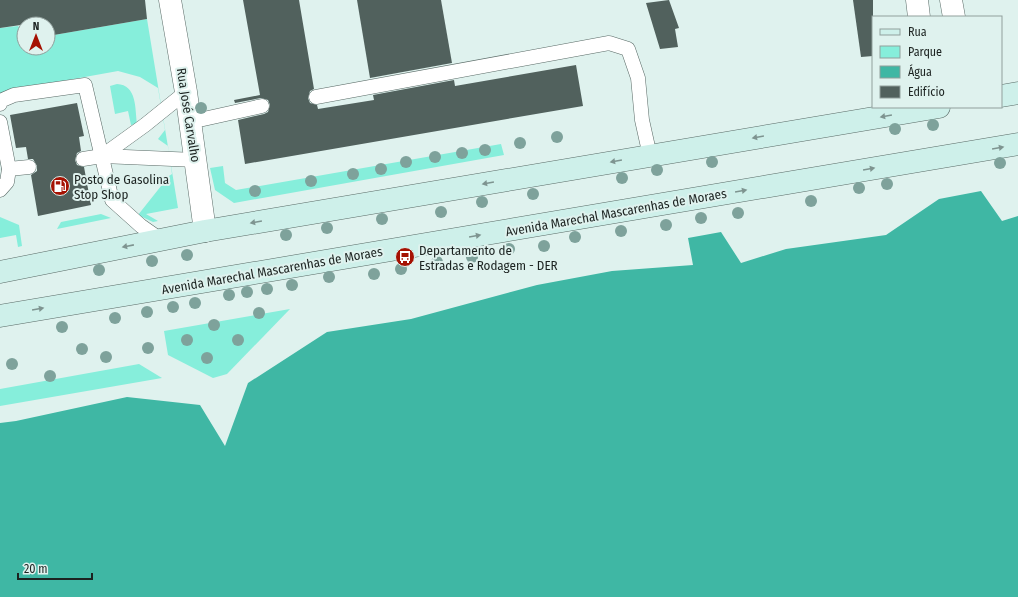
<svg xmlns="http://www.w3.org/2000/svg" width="1018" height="597" viewBox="0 0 1018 597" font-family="'Fira Sans Condensed',sans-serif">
  <rect width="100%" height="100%" fill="#dff2ee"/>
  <!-- green -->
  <g fill="#86eedb">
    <polygon points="147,19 178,208 146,214 158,221 153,222 138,215 169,176 172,174 168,146 158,139 165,130 158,88 140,77 118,71 7,91 0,95 0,28 18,26 24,33 24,48 48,48 48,36"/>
    <path d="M117,84C137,85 135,108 137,124L131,125L128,111L115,114L110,86Z"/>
    <polygon points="501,144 504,155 234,203 215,190 210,168 223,166 225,183 236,190"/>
    <polygon points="101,214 111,218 57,229 61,222"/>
    <polygon points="0,217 19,225 22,246 18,247 16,235 0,238"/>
    <polygon points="290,309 227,374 213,378 168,355 164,331"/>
    <polygon points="139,364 162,378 0,406 0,389"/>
  </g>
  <!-- water -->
  <polygon fill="#3fb7a4" points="981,191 1002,221 1018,216 1018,597 0,597 0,423 16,421 127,397 200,405 225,446 248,383 327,332 411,319 537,285 612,271 693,265 688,238 721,232 741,263 786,249 886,235 939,199"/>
  <!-- building -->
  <g fill="#51615d">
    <polygon points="0,0 145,0 147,19 48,36 48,21 0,28"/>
    <polygon points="243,0 299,0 314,89 310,91 308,98 310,103 317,105 318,109 374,100 373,95 454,80 455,86 576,65 583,106 245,164 238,120 264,114 268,112 270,105 268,100 261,98 235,103 234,100 260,95"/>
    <polygon points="357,0 441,0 452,63 370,78"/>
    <polygon points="669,0 679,28 675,29 678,47 660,49 646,3"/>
    <polygon points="853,0 873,0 873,56 861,57"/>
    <polygon points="77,103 84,136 79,137 81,151 77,153 75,160 77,165 84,167 91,205 38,216 31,175 37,171 37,166 33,159 28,159 26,147 16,148 10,115"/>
  </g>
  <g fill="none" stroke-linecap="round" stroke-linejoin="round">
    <defs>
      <g id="lane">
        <polyline points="316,97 609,43 628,49 638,78 642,120 650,156"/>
        <polyline points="0,104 0,101 14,95 85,85 112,200 141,226 161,240"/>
        <polyline points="0,122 9,169 7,182 0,190"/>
        <polyline points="190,122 262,106"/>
        <polyline points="102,156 145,125 186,92"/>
        <polyline points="83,159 102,156 196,160"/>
        <polyline points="9,169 29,167"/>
      </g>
      <g id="street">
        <polyline points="170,0 186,92 205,231"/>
        <polyline points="917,0 919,17"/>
        <polyline points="951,0 954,17"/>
      </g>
      <g id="secondary">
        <polyline points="1001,96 1018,93"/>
        <polyline points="0,272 205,231 939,107"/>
        <polyline points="0,316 1018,144"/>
      </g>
    </defs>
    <!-- lane casing -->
    <use href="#lane" stroke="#596a66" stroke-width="15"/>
    <!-- street casing -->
    <use href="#street" stroke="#596a66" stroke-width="23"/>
    <!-- secondary casing -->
    <use href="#secondary" stroke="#596a66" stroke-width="23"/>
    <!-- lane -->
    <use href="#lane" stroke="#fff" stroke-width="14"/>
    <!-- street -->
    <use href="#street" stroke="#fff" stroke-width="22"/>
    <!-- secondary -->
    <use href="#secondary" stroke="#cef0ea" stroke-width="22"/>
  </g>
  <!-- trees -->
  <g fill="#7ea29b">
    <circle cx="201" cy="108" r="6"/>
    <circle cx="933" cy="125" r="6"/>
    <circle cx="895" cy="129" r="6"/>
    <circle cx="557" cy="137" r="6"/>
    <circle cx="520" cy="143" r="6"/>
    <circle cx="485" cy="150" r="6"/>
    <circle cx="462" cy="153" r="6"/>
    <circle cx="435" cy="157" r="6"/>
    <circle cx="406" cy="162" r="6"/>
    <circle cx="712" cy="162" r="6"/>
    <circle cx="1000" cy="163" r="6"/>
    <circle cx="381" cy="169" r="6"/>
    <circle cx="657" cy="170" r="6"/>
    <circle cx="353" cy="174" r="6"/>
    <circle cx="622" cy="178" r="6"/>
    <circle cx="311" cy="181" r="6"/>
    <circle cx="887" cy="184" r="6"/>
    <circle cx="859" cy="188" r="6"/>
    <circle cx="255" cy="191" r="6"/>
    <circle cx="533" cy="194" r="6"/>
    <circle cx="811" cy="201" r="6"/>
    <circle cx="482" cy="202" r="6"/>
    <circle cx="441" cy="212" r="6"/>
    <circle cx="738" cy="213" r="6"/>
    <circle cx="701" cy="218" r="6"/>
    <circle cx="382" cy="219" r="6"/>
    <circle cx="666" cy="225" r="6"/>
    <circle cx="327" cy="228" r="6"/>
    <circle cx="621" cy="231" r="6"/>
    <circle cx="286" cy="235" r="6"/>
    <circle cx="575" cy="237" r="6"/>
    <circle cx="544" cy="246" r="6"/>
    <circle cx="509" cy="249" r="6"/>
    <circle cx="187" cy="255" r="6"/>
    <circle cx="472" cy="257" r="6"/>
    <circle cx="152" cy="261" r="6"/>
    <circle cx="437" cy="262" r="6"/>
    <circle cx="401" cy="269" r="6"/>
    <circle cx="99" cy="270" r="6"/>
    <circle cx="374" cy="274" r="6"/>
    <circle cx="329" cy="277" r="6"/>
    <circle cx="292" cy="285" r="6"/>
    <circle cx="267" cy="289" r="6"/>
    <circle cx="247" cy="292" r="6"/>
    <circle cx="229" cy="295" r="6"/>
    <circle cx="195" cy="303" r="6"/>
    <circle cx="173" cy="307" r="6"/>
    <circle cx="147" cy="312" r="6"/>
    <circle cx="259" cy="313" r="6"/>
    <circle cx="115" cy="318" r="6"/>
    <circle cx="214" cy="325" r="6"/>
    <circle cx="62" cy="327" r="6"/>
    <circle cx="187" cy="340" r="6"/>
    <circle cx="238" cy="340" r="6"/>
    <circle cx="148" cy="348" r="6"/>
    <circle cx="82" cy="349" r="6"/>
    <circle cx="106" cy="357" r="6"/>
    <circle cx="207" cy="358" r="6"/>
    <circle cx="12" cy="364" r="6"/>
    <circle cx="50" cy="376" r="6"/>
  </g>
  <!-- one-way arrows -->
  <defs><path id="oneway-solid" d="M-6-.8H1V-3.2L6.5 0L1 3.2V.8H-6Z"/></defs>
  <g fill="#7e9490">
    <use href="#oneway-solid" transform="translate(886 116) rotate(170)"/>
    <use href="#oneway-solid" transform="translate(758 137) rotate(170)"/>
    <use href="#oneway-solid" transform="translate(998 148) rotate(-10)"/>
    <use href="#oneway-solid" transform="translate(616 161) rotate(170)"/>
    <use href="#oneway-solid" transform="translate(869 169) rotate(-10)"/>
    <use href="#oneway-solid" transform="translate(488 183) rotate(170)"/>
    <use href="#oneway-solid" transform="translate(741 191) rotate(-10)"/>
    <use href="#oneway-solid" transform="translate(256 222) rotate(170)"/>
    <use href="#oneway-solid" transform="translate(475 236) rotate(-10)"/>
    <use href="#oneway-solid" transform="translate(128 246) rotate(169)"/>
    <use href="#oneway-solid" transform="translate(38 309) rotate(-10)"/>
  </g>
  <!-- icons -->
  <defs>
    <symbol id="fuel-disc" viewBox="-11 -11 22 22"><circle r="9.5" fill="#a51102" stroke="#dff2ee"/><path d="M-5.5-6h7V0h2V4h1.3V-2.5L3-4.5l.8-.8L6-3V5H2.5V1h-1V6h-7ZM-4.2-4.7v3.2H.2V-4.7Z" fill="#fff"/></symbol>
    <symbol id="bus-disc" viewBox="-11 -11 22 22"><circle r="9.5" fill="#a51102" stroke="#dff2ee"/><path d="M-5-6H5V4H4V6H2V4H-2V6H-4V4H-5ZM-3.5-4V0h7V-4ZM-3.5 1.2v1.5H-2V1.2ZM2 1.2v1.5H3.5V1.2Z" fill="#fff"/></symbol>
  </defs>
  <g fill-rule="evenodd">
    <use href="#fuel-disc" x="49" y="175" width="22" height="22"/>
    <use href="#bus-disc" x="394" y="246" width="22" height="22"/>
  </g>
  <g text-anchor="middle" stroke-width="4" stroke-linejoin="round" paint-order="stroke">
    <!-- street labels -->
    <g font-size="13" fill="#1c2321" stroke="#dff2ee">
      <text transform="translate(189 115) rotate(81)" y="5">Rua José Carvalho</text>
      <text transform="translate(616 212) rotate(-10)" y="5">Avenida Marechal Mascarenhas de Moraes</text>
      <text transform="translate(272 270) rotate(-10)" y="5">Avenida Marechal Mascarenhas de Moraes</text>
    </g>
    <!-- poi labels -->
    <g font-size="13" fill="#1c2321" stroke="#dff2ee" text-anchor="start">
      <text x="74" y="184">Posto de Gasolina<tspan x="74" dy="15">Stop Shop</tspan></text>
      <text x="419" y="255">Departamento de<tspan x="419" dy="15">Estradas e Rodagem - DER</tspan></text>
    </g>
  </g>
  <!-- legend -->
  <rect x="872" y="16" width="130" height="92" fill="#dff2ee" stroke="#919f9c"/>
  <rect x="880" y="29" width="20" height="6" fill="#cef0ea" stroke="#919f9c"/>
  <text x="908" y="36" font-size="12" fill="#1c2321">Rua</text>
  <rect x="880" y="46" width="20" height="12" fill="#86eedb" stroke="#919f9c"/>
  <text x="908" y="56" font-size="12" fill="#1c2321">Parque</text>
  <rect x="880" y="66" width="20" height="12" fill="#3fb7a4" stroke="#919f9c"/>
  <text x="908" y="76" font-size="12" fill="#1c2321">Água</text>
  <rect x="880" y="86" width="20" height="12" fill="#51615d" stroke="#919f9c"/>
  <text x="908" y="96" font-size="12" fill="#1c2321">Edifício</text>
  <!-- north arrow -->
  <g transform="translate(36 36)"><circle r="19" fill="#dff2ee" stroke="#919f9c"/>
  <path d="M0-3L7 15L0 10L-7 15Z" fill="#a51102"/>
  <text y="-6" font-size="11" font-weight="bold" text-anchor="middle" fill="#1c2321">N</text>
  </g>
  <!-- scale -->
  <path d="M18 573v6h74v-6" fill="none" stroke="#1c2321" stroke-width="2"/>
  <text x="24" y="573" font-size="12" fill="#1c2321" stroke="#dff2ee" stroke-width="3" paint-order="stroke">20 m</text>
</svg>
